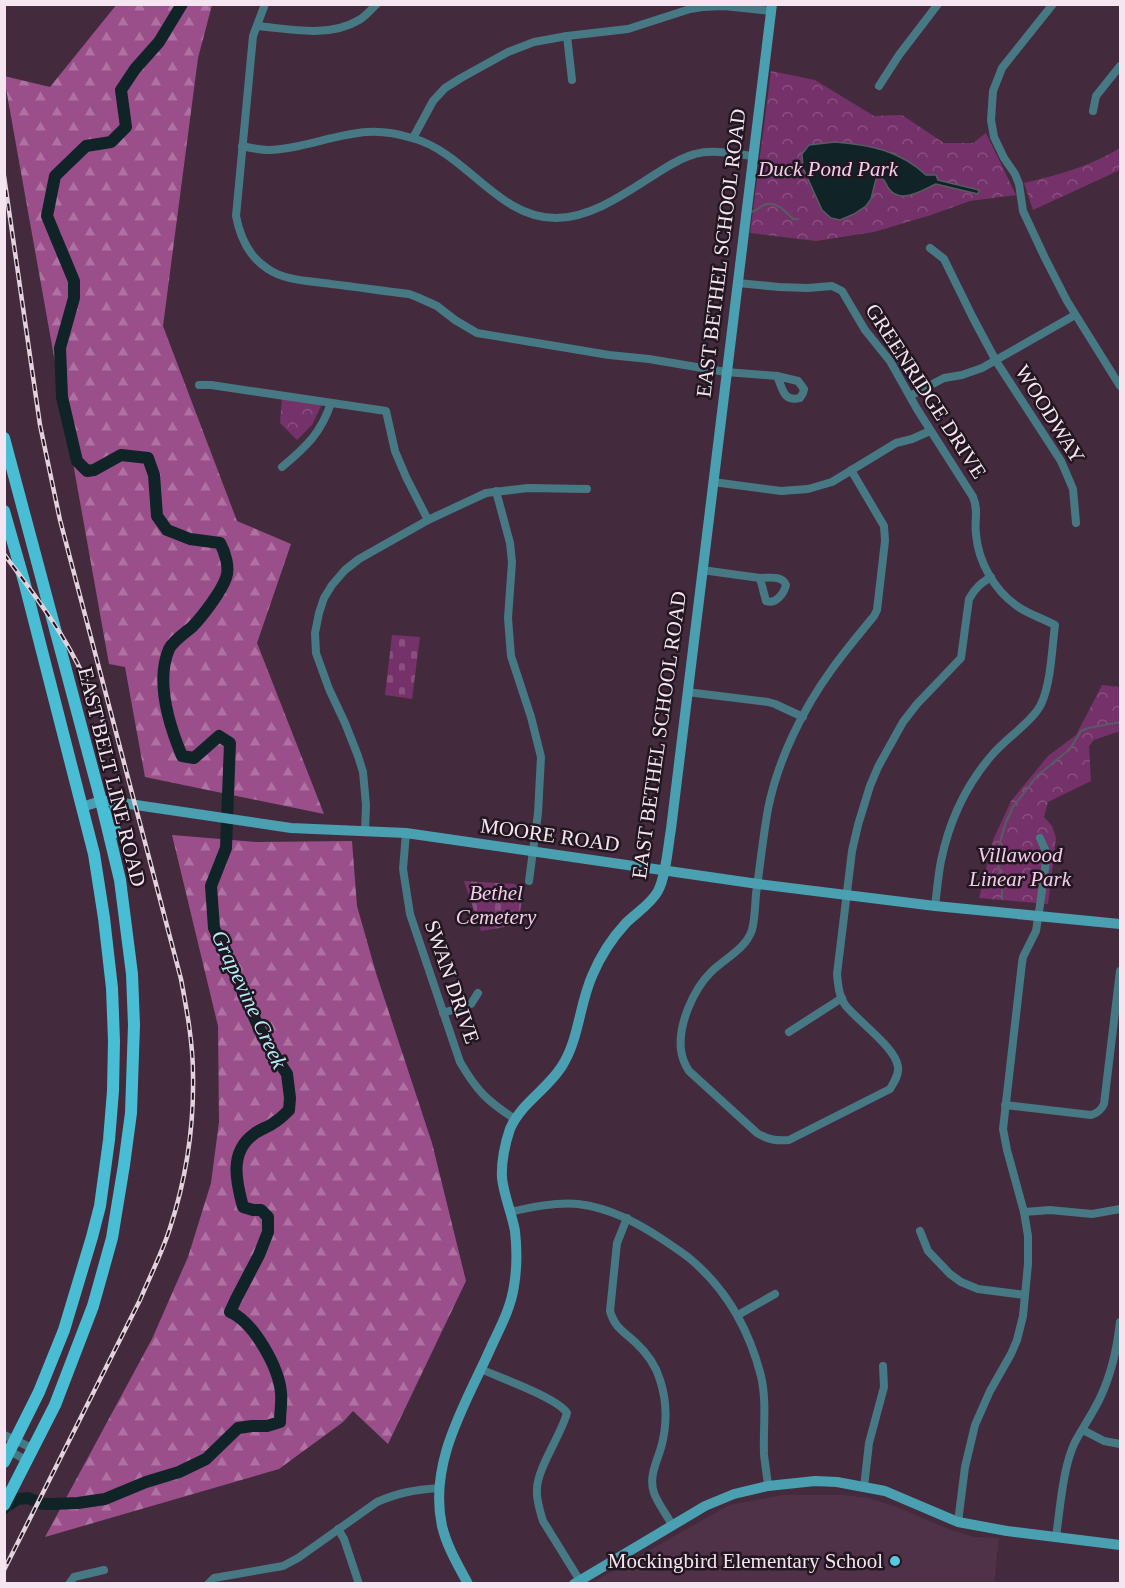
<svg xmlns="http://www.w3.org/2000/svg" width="1125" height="1588" viewBox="0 0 1125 1588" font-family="'Times New Roman',serif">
  <defs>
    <pattern id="forest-firs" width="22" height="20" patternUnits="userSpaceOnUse" patternTransform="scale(1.5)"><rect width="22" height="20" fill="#9a4f8b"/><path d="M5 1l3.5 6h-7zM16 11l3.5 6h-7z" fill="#ae71a1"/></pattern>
    <pattern id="cemetery-stones" width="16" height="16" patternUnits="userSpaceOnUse" patternTransform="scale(1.5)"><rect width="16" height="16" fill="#753169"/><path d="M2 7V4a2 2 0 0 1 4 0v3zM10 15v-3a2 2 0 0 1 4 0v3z" fill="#894f7f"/></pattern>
    <pattern id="park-crowns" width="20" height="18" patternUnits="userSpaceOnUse" patternTransform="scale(1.5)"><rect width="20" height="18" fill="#753169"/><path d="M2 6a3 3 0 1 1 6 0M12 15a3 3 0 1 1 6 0" fill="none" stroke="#894f7f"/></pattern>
  </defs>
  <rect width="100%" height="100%" fill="#432b3d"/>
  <!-- built -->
  <polygon fill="#4f3148" points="783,1495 844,1495 869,1498 897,1507 951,1530 974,1537 999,1538 994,1583 596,1584 595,1581 729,1505"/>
  <!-- forest -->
  <g fill="url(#forest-firs)">
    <polygon points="117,4 212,5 198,58 163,326 237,521 291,544 257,643 324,814 145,777 125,667 109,664 5,83 4,76 50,87"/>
    <polygon points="172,835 256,842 352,841 357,906 376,973 432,1143 466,1281 388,1444 353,1411 343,1422 279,1469 45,1537 152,1339 188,1257 211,1183 219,1122 218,1026"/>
  </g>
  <!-- cemetery -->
  <g fill="url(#cemetery-stones)">
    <polygon points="392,635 420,637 412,699 385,695"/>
    <polygon points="464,881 515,884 523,893 518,925 481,931"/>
  </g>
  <!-- park -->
  <g fill="url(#park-crowns)">
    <polygon points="771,71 815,80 874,116 902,115 944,143 973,143 986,133 1016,195 970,201 931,215 874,232 816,241 750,233"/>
    <path d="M1120,148V170L1033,210L1024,183C1061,174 1088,167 1120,148Z"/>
    <polygon points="282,396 323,402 312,425 297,440 280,423"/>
    <polygon points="1102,685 1120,687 1120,731 1094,740 1089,746 1091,781 1048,802 1044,817 1052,826 1056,838 1048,904 979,898 993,840 1011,801 1048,756 1076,735"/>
  </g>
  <!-- water -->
  <path fill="#102327" stroke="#555d63" stroke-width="1.5" d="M835,142C870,145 899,150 926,175H936L938,180L979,190L978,194L936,184C924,189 901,205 889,189C886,185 886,181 881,177L876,179L871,199L866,206L854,214L840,220L831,218L822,210L803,168L802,154L809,145Z"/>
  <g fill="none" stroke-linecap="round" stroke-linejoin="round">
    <!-- stream -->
    <g stroke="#555d63" stroke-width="2">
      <path d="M751,212C757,211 758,208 764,205C776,200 785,211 793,219H798"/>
      <polyline points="1002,899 1002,881 997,860 997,852 1006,822 1013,807 1037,776 1070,749 1081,731 1088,728 1120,722"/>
    </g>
    <!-- river -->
    <path stroke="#102327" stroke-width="12" d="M4,1508L17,1499L28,1498L43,1504H50L78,1503L105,1499L146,1482L179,1472L206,1459L238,1428L252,1426H267L280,1422C280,1412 282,1402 281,1393C279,1368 254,1322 230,1312L236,1299L259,1255L268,1232V1217L261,1210H253L243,1207C236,1181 229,1152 254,1134C260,1129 269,1127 275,1122C280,1119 285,1114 289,1110L290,1098L287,1074L263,1037L214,928L211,886L226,848L230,743L219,736L194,758L182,756C169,725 155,682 169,649C173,641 185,633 192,627C202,617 221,592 226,578C230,568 225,552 220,543L190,539L167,530L157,516L154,475L148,458L121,455L94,470L87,471L77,461L62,397L60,348L74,298V281L47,216L55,176L86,146L111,142L126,127L121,90L135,69L159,42L182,4"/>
    <!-- street -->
    <g stroke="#477984" stroke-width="8">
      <path d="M265,4L253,36L236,216C240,237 249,257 268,269C285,281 311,281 331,284C357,287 383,291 409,294L417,297L437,306L455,320L477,333L609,355L649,359L726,372L777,376L798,381L804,389L803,393L800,398C783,402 783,389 777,376"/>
      <polyline points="1053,4 1002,68 993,91 991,120 994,137 1004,158 1015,174 1019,184 1023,211 1045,258 1067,301 1120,386"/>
      <path d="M257,26C290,29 329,38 359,20C366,16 371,9 377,4"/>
      <polyline points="567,36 572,80"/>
      <polyline points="879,86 899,55 938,4"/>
      <polyline points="1093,111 1096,96 1120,66"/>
      <polyline points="413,138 433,101 445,88 461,78 508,52 534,42 567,36 628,29 690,9 702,7 724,6 771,11"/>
      <path d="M242,146C251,148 260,150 269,150C303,149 334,134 367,132C382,131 399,134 412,138C466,152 497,218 556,218C594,218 631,189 662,170C673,163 683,157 695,154C713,149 735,154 753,156"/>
      <polyline points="930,248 944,259 973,318 996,361 1061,461 1073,489 1076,523"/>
      <path d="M737,283L779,287L808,288L832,286L842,291L865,330L890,361L917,409L973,497C979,511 974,520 976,534C978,561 994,590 1017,606C1028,614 1042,618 1055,625C1052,648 1051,681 1042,702C1035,720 1005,739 992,755C966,785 949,822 941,861C938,876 937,891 935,906"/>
      <polyline points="199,385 211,385 386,411 395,451 406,477 428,520"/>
      <polyline points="910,396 944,378 962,375 982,368 1075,315"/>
      <path d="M282,467C306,447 321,433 331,403"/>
      <path d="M851,470L884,526L885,541L877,610L874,616C860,633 845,651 832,669C803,709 778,759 768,809C763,837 760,866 756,894C755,906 755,919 752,930C745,950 725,958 711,972C693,990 678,1025 681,1050C682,1058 685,1065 689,1071L757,1133C768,1140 777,1141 789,1140L890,1089C894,1082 899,1075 898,1067C896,1048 858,1021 846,1006C839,997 838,985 837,974L852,851L858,825L870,786L878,767L903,722L917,704L961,658L969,599C975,588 981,583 991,577"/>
      <polyline points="713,482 781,491 808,489 832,482 896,443 912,439 930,431"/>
      <polyline points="496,491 510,543 512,562 508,618 511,656 531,717 541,757 538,813 529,881"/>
      <polyline points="702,570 760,578"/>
      <path d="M760,578C769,578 782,575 786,585C784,593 776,605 766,601Z"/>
      <polyline points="687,692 768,702 775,704 803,717"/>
      <polyline points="365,831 366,805 363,772 358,756 345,723 329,689 316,653 315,633 319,613 324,598 332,585 345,570 359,559 428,520 486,493 528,488 587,489"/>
      <path d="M406,833L403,869L410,914L460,1062C477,1091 487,1101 515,1119"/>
      <polyline points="443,1013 471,1004 478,993"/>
      <polyline points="789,1032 842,998"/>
      <path d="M1005,1105L1091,1115C1098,1113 1101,1110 1104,1104L1120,971"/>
      <path d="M510,1212C532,1207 556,1202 578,1204C610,1208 636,1222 662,1239C671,1245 680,1251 688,1257C726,1288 749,1329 761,1376C767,1402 763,1428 764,1454C765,1465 767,1475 768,1486"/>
      <polyline points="1024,1212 1050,1210 1092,1214 1120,1209"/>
      <path d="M627,1218L617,1243L610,1311C615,1328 623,1331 635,1342C646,1352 656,1366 660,1380C667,1401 667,1423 662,1444C658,1460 648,1476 654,1493C658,1504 667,1515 672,1525"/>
      <polyline points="920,1231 928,1251 950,1274 961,1282 978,1289 1025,1295"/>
      <polyline points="738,1315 775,1294"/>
      <path d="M481,1369C500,1378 558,1398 567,1413C561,1435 537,1469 537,1489C536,1500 540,1511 543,1521L582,1584"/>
      <polyline points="1083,1430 1104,1441 1120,1444"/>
      <polyline points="4,1435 32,1448"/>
      <polyline points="6,1449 26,1460"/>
      <polyline points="864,1487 869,1443 884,1387 883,1366"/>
      <polyline points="958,1522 965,1467 975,1425 990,1391 1011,1354 1017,1340 1023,1316 1028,1264 1028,1236 1024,1212 1007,1150 1003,1129 1022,963 1023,957 1036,931 1040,905 1047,854 1040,838"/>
      <polyline points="338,1529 344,1539 359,1584"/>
      <path d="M1056,1537C1060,1509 1063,1466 1075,1442C1083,1427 1093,1413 1100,1398C1112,1373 1117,1349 1120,1322"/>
      <polyline points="69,1584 74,1577 104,1570"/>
      <path d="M208,1584L214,1578L283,1566L298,1558L377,1502C400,1492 415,1490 439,1488"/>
    </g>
    <!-- secondary -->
    <g stroke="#4aa0b1" stroke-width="10">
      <polyline points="82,807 101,801 109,801 291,828 406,833 758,884 935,906 1120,924"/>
      <path d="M468,1584C458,1565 447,1547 442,1526C428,1461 467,1402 492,1345C501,1326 511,1307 514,1286C517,1268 517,1249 515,1231C512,1214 504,1196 502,1178C501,1163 505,1143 510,1129C521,1103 547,1090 562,1066C579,1039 579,1006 592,976C600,957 611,939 626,923C636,913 651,904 658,891C666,876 668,846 671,829L772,4"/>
      <polyline points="574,1584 705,1506 734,1494 768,1486 815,1481 837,1482 885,1491 958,1522 1007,1531 1120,1545"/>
    </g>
    <!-- primary -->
    <g stroke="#49bdd3" stroke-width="12">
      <polyline points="4,438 101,801 120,880 132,974 134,1025 131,1113 124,1165 112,1238 93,1306 55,1405 4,1505"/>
      <polyline points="4,511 24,581 94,854 104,918 112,988 114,1041 113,1091 109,1140 100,1206 92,1237 64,1330 39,1392 4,1462"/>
      <polyline points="115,832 113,820 117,802"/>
    </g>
    <defs>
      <g id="rail">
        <path d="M4,176L40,425L60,520L181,979C187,1011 193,1043 193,1075C194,1126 186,1179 170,1228C162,1253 150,1276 140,1300L4,1570"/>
        <path d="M4,554C21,577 38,599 53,622C77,658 95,697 109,738"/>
      </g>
    </defs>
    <!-- rail casing -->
    <use href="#rail" stroke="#e3d2dd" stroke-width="4.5"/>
    <!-- rail -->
    <use href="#rail" stroke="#221720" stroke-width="2" stroke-dasharray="7" stroke-linecap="butt"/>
  </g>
  <!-- markers -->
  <circle fill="#55cae0" stroke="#221720" stroke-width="2" cx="895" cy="1561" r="6"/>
  <g text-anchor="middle" stroke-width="5" stroke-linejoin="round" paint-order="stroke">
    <!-- park labels -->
    <g font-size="21" font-style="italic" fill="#f6cceb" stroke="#221720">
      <text x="828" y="176">Duck Pond Park</text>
      <text x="1020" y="862">Villawood<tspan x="1020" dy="24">Linear Park</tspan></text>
      <text x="496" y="900">Bethel<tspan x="496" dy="24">Cemetery</tspan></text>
    </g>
    <!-- street labels -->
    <g font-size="21" fill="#f5e5f0" stroke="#221720">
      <text transform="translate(721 253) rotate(-83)" y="7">EAST BETHEL SCHOOL ROAD</text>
      <text transform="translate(926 391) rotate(57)" y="7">GREENRIDGE DRIVE</text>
      <text transform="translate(1050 414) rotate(58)" y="7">WOODWAY</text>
      <text transform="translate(659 735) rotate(-82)" y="7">EAST BETHEL SCHOOL ROAD</text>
      <text transform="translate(112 777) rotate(76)" y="7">EAST BELT LINE ROAD</text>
      <text transform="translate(550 835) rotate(8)" y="7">MOORE ROAD</text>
      <text transform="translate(452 982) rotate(71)" y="7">SWAN DRIVE</text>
    </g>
    <!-- poi labels -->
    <g font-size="21" fill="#f5e5f0" stroke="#221720" text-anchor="end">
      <text x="883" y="1568">Mockingbird Elementary School</text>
    </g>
    <!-- water labels -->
    <g font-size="22" font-style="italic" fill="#b2edfa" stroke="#221720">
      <text transform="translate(250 999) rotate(65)" y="8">Grapevine Creek</text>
    </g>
  </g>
  <!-- border -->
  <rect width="1125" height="1588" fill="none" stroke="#f5e5f0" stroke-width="12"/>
</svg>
